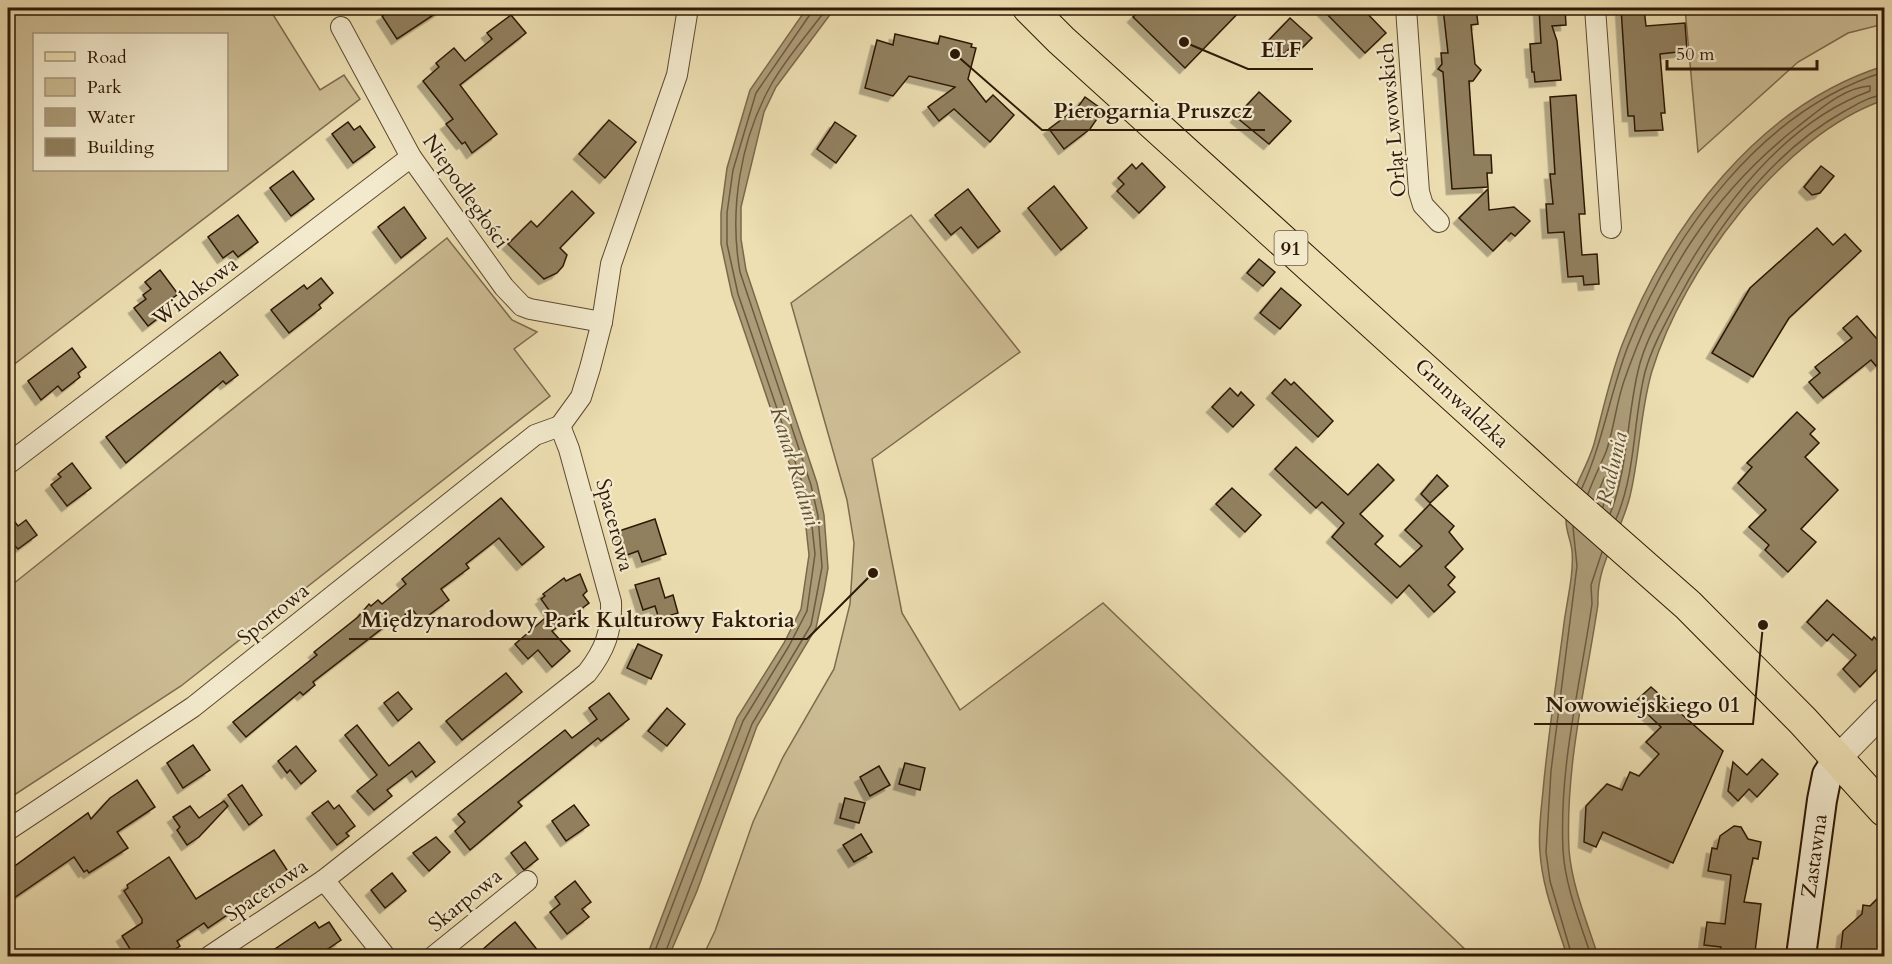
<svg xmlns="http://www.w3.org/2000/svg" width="1892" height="964" viewBox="0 0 1892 964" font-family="Cardo,serif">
  <defs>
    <filter id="shadow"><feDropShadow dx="-5.5" dy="5.5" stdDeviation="0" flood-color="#0004"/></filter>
  </defs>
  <rect width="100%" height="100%" fill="#eddfb2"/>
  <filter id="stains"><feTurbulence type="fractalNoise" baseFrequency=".00333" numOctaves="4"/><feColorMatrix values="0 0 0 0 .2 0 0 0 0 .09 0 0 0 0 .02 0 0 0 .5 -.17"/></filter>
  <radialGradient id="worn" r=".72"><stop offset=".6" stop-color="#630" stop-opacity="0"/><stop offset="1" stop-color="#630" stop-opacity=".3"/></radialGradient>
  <!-- green -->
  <g fill="#cdbd95" stroke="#7e6b4e" stroke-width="1.5" fill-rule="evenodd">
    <path d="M8,8H269L320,90L344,75L360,99L8,369ZM34,34H226V170H34Z"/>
    <polygon points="1685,8 1884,8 1884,24 1848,33 1798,62 1698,152"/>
    <polygon points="911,215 1020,352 872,459 902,613 960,710 1103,603 1472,956 703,956 715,931 753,822 783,757 834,669 850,604 854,543 847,500 791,303"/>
    <polygon points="447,238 512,320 537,332 514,349 550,396 181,686 8,799 8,588"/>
  </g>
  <!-- water -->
  <g fill="#ac9c78" stroke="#7a684a" stroke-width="1.5">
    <polygon points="807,8 835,8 776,87 764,112 741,207 741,239 746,270 817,483 824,515 828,568 824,591 816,628 757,726 697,891 669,956 647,956 737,718 784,643 801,609 809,555 805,518 797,486 732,295 721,244 721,213 727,168 750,90"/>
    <path d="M1884,66V100C1782,135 1683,270 1652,371C1640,411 1640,455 1630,496C1621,534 1596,564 1598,604C1586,685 1565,766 1569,850C1572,886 1587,922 1598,956H1567C1557,923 1542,888 1540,852C1538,832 1541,811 1543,791C1548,735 1557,679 1564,623C1567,600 1574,574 1572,551C1571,541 1566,531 1566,521C1568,494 1587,469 1594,444C1603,410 1610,377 1622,345C1668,226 1759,105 1884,66Z"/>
  </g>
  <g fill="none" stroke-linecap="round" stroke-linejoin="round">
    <!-- shore -->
    <g stroke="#6d5a3f" stroke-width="1.5">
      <path d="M1582,488C1603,442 1610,393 1628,346C1674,231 1762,110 1884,72"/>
      <path d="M1588,494C1593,480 1600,466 1606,452C1614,429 1616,404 1624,381C1659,280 1711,195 1796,128C1816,113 1843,87 1870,86V91C1780,124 1715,215 1671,296C1658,320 1644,344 1638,371C1627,417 1628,469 1610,514"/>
      <polyline points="1595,500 1604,478 1609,477 1603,507"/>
      <path d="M1616,519C1636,473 1633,420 1645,372C1652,347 1665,324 1677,301C1716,228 1769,154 1843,112C1856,105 1869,96 1884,95"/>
      <polyline points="653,956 743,721 789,646 807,611 815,554 811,517 803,485 738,294 727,244 727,213 733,170 756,93 811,13 812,8"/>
      <path d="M664,956L752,724L811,625L822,567L818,516L811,485L740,272C729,211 740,140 771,85C786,58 809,33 827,8"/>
      <polyline points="1572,956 1550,881 1546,852 1551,771 1577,566 1573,527"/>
      <path d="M1591,956C1580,922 1565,886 1563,850C1559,766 1580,686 1592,604L1591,585L1602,552"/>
    </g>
  </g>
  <!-- building -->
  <g fill="#91805f" stroke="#2e1906" stroke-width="1.5" filter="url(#shadow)">
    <polygon points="395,8 444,8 397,39 382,16"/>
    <polygon points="1142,8 1243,8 1185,68 1133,17"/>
    <polygon points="1321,8 1362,8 1386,33 1365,53"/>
    <polygon points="1443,8 1476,8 1478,24 1471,25 1475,64 1481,70 1473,81 1469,81 1474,155 1491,155 1492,173 1487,173 1488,187 1452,189 1443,72 1438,69 1442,64 1441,53 1448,53"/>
    <polygon points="1539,8 1565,8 1566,25 1552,26 1557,41 1561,80 1535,82 1534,72 1532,72 1530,44 1541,43"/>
    <polygon points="1621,8 1644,8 1646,26 1685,23 1687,51 1660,54 1665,113 1661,113 1663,130 1635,131 1634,116 1628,116"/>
    <polygon points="511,15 526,33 460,85 497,134 472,153 465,142 462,144 446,124 453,119 423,81 439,67 436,63 454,48 465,61 492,39 487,33"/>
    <polygon points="1290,18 1312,38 1297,53 1291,47 1284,54 1269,40"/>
    <polygon points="895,34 938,44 940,36 972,44 971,47 976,48 968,79 986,102 993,95 1014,115 990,142 954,109 939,121 928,107 955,87 909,76 893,96 865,88 877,40 893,45"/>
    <polygon points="1259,92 1291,121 1269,144 1236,117"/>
    <polygon points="1576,95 1585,214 1579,214 1582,255 1597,254 1599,284 1584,285 1583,276 1568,277 1564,232 1548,233 1546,204 1553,204 1550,174 1555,174 1550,97"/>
    <polygon points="1085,97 1103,110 1090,129 1064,149 1049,129 1078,107"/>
    <polygon points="609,120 636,142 605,178 579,154"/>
    <polygon points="348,122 354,130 360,126 375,147 353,163 332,134"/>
    <polygon points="835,122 856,136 836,163 817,149"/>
    <polygon points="1142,163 1165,187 1139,213 1117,191 1124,184 1118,178 1132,164 1136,169"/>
    <polygon points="1821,166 1834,176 1820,193 1812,195 1804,187"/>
    <polygon points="293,171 314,199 291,216 270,188"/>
    <polygon points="1054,186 1087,228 1061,250 1028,208"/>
    <polygon points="968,189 1000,231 978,248 961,227 951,235 935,215"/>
    <polygon points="1488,189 1489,210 1514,207 1530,221 1515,236 1511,233 1493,251 1459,218"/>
    <polygon points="572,191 594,213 560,248 567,255 563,266 557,273 544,279 508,244 531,221 537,227"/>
    <polygon points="404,207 426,238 401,258 378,227"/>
    <polygon points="238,215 258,242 238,257 233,251 223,258 208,237"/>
    <polygon points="1817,228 1833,245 1845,234 1861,251 1789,318 1753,377 1712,353 1750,288"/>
    <polygon points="1259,259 1275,272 1263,286 1247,273"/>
    <polygon points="160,270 178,294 166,303 170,309 148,326 134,308 146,299 143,295 151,289 145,282"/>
    <polygon points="321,278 333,293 319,305 321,308 289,333 271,310 304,285 307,289"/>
    <polygon points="1281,288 1301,305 1280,329 1260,313"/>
    <polygon points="1857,316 1884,347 1884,359 1876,366 1871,360 1823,398 1809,382 1820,373 1815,367 1852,338 1843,328"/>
    <polygon points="72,348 86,367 78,373 80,377 62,391 58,386 41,400 28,381"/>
    <polygon points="220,352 238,375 226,384 223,381 126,463 106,437"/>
    <polygon points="1285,379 1291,385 1294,382 1333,421 1318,437 1272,393"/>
    <polygon points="1230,388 1238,396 1241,392 1254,405 1233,427 1212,407"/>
    <polygon points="1797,412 1815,429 1810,434 1819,443 1805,457 1838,490 1801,529 1816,542 1788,572 1765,550 1769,545 1749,527 1766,510 1738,483 1752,467 1747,463"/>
    <polygon points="1296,447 1348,495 1378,464 1394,480 1360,514 1383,536 1375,544 1400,567 1422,546 1405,530 1430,504 1454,526 1449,532 1463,549 1445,567 1455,577 1448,585 1455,592 1434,612 1409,585 1397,598 1332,537 1344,523 1322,502 1316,508 1275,469"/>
    <polygon points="72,463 91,488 67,506 51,485 61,477 58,474"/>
    <polygon points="1437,475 1448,486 1430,503 1421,494"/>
    <polygon points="1232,488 1261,515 1245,532 1216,504"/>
    <polygon points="501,498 544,547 522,565 499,538 466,564 469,568 441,589 449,600 421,621 412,609 395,623 392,621 313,682 315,685 303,695 300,692 246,737 233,722 317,655 314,652 358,617 369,604 371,606 378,600 382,604 406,584 402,579"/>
    <polygon points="8,513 18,526 26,520 37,535 18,549 15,546 8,552"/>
    <polygon points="655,519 666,554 642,562 638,551 627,555 619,531"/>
    <polygon points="580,574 587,591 583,595 589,603 552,631 570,651 552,667 538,650 528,659 515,644 551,613 541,599 545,596 543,594 564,578 566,581"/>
    <polygon points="659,578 665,598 673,595 678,613 659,619 655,606 643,610 635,585"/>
    <polygon points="1827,600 1872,640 1874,637 1884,647 1884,662 1860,687 1843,669 1856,655 1833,634 1827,641 1807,622"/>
    <polygon points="638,644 662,655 651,679 627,668"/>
    <polygon points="506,673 522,692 462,740 446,721"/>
    <polygon points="1651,687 1723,751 1673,863 1603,832 1596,847 1584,842 1586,806 1607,784 1622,790 1630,772 1639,776 1659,754 1646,742 1661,727 1635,702"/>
    <polygon points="398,692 412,709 398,721 384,703"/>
    <polygon points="609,693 629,719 601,741 598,738 518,802 522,806 470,850 455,831 465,822 458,814 565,730 572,738 597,719 589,708"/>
    <polygon points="667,708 685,724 667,746 648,731"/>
    <polygon points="357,725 389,766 419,742 435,762 416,777 412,771 387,790 392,796 374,810 357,791 377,775 345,735"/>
    <polygon points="193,745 210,770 183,788 167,763"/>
    <polygon points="296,746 316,771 301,784 290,770 287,773 278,761"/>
    <polygon points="1762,759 1778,774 1757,797 1749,789 1738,801 1728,791 1733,762 1747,775"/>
    <polygon points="905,763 925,768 920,790 899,784"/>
    <polygon points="879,766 890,785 870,796 860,777"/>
    <polygon points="137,780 155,807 117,832 128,848 89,873 87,870 84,872 74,857 8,902 8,871 88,813 91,819 110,798"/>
    <polygon points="242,785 262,815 249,825 228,795"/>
    <polygon points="845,798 865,803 859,823 840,818"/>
    <polygon points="224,801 228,806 199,837 187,845 177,830 180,827 173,817 190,806 199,818"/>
    <polygon points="328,801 334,809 339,805 355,826 346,833 349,836 337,845 312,813"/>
    <polygon points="574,805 589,825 566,841 552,821"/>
    <polygon points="1734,826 1741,827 1748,839 1761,842 1758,859 1753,858 1744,902 1761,904 1755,952 1737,950 1737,956 1720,954 1721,947 1704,945 1707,922 1725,924 1731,875 1708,871 1712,848 1717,849 1720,836"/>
    <polygon points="861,834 872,852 854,862 843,845"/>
    <polygon points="436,837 450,852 429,871 413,853"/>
    <polygon points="525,842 538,859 524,870 511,853"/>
    <polygon points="274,850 289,873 208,928 204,923 177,941 180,946 164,957 135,957 122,936 142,923 142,919 124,891 128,888 127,885 169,857 196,899"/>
    <polygon points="392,873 406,891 385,908 371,890"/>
    <polygon points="575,881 591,902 582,909 589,917 567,934 550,912 560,904 555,897"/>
    <polygon points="1884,892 1884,957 1840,957 1843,931 1862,914 1863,905 1870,906"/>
    <polygon points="315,922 319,928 329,922 341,940 316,957 263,957"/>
    <polygon points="515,922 543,957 474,957 498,936"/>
  </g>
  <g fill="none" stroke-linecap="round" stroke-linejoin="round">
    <defs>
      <g id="minor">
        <polyline points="1406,8 1419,192 1423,205 1439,222"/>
        <polyline points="1595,8 1611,228"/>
        <polyline points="341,27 411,157 504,287 522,306 530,309 602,322"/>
        <polyline points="560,426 581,397 590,368 602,322 611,264 677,75 688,8"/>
        <polyline points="8,464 411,157"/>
        <polyline points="8,830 193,707 535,435 560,426"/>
        <polyline points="324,880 385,956"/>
        <path d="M210,956L324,880L587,673C605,650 612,631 611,602L569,449L560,426"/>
        <polyline points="434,956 527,881"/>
      </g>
      <polyline id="tertiary" points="1837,759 1884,711"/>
      <polyline id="secondary" points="1801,956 1822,800 1827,775 1837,759"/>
      <polyline id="primary" points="1029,8 1061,40 1554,487 1688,605 1803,721 1884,810"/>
    </defs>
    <!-- minor casing -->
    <use href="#minor" stroke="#5e4a31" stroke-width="22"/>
    <!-- tertiary casing -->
    <use href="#tertiary" stroke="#5e4a31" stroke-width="28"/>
    <!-- secondary casing -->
    <use href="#secondary" stroke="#2e1906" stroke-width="32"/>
    <!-- primary casing -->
    <use href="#primary" stroke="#2e1906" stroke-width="34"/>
    <!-- minor -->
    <use href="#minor" stroke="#f3eacd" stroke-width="20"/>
    <!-- tertiary -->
    <use href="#tertiary" stroke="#f3eacd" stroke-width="26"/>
    <!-- secondary -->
    <use href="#secondary" stroke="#f3eacd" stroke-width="28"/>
    <!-- primary -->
    <use href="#primary" stroke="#eddfb2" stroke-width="32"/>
  </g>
  <g text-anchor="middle" stroke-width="4.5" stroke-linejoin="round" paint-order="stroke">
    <!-- shield labels -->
    <rect fill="#f3eacd" stroke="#695842" stroke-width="1.5" x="1274.5" y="231" width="33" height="34" rx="4.5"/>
    <g font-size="20" font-weight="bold" fill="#2e1906">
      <text x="1291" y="255">91</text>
    </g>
    <!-- street labels -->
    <g font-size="21" fill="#2e1906" stroke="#f3eacd">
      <text transform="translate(1392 120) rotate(-95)" y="7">Orląt Lwowskich</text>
      <text transform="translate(466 191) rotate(55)" y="7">Niepodległości</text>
      <text transform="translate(195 291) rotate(-37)" y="7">Widokowa</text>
      <text transform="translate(1462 403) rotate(43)" y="7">Grunwaldzka</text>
      <text transform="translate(615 525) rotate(75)" y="7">Spacerowa</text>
      <text transform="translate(273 614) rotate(-39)" y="7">Sportowa</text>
      <text transform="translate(1814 856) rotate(-82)" y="7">Zastawna</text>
      <text transform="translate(266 890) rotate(-34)" y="7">Spacerowa</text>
      <text transform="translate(465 900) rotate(-39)" y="7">Skarpowa</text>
    </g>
    <!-- water labels -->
    <g font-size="22" font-style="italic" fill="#604d34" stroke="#f3eacd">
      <text transform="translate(796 466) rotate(73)" y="8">Kanał Raduni</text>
      <text transform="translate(1611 468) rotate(-77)" y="8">Radunia</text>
    </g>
  </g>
  <!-- callouts -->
  <path fill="none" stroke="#2e1906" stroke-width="2" d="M1184 42L1248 69H1313M955 54L1042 130H1265M873 573L807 639H349M1763 625L1753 724H1534"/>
  <g fill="#2e1906" stroke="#f3eacd" stroke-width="2">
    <circle cx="1184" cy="42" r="6"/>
    <circle cx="955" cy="54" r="6"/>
    <circle cx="873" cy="573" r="6"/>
    <circle cx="1763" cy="625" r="6"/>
  </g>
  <g font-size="22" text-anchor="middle" font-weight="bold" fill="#2e1906" stroke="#f3eacd" stroke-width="4.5" stroke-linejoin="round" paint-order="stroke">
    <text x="1281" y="57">ELF</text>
    <text x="1153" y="118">Pierogarnia Pruszcz</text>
    <text x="578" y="627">Międzynarodowy Park Kulturowy Faktoria</text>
    <text x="1643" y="712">Nowowiejskiego 01</text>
  </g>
  <!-- margin -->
  <rect width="1892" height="964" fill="none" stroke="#eddfb2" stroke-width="30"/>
  <rect x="9" y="9" width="1874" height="946" fill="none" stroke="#2e1906" stroke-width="3"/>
  <rect x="15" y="15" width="1862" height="934" fill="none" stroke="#2e1906" stroke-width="1.5"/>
  <!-- legend -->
  <rect x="33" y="33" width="195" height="138" fill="#f3eacd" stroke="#a4967d" stroke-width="1.5"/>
  <rect x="45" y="52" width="30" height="9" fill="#eddfb2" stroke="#a4967d" stroke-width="1.5"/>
  <text x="87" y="63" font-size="18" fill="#2e1906">Road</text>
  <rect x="45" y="78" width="30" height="18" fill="#cdbd95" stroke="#a4967d" stroke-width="1.5"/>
  <text x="87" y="93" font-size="18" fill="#2e1906">Park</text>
  <rect x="45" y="108" width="30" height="18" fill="#ac9c78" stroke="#a4967d" stroke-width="1.5"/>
  <text x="87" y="123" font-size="18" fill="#2e1906">Water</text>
  <rect x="45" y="138" width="30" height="18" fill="#91805f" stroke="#a4967d" stroke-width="1.5"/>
  <text x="87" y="153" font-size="18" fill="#2e1906">Building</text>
  <!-- scale -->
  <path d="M1667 60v9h150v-9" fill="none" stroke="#2e1906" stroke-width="3"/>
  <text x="1676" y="60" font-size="18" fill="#2e1906" stroke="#f3eacd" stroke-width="4.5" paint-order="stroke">50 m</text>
  <rect width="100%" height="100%" filter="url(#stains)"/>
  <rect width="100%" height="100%" fill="url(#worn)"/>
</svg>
